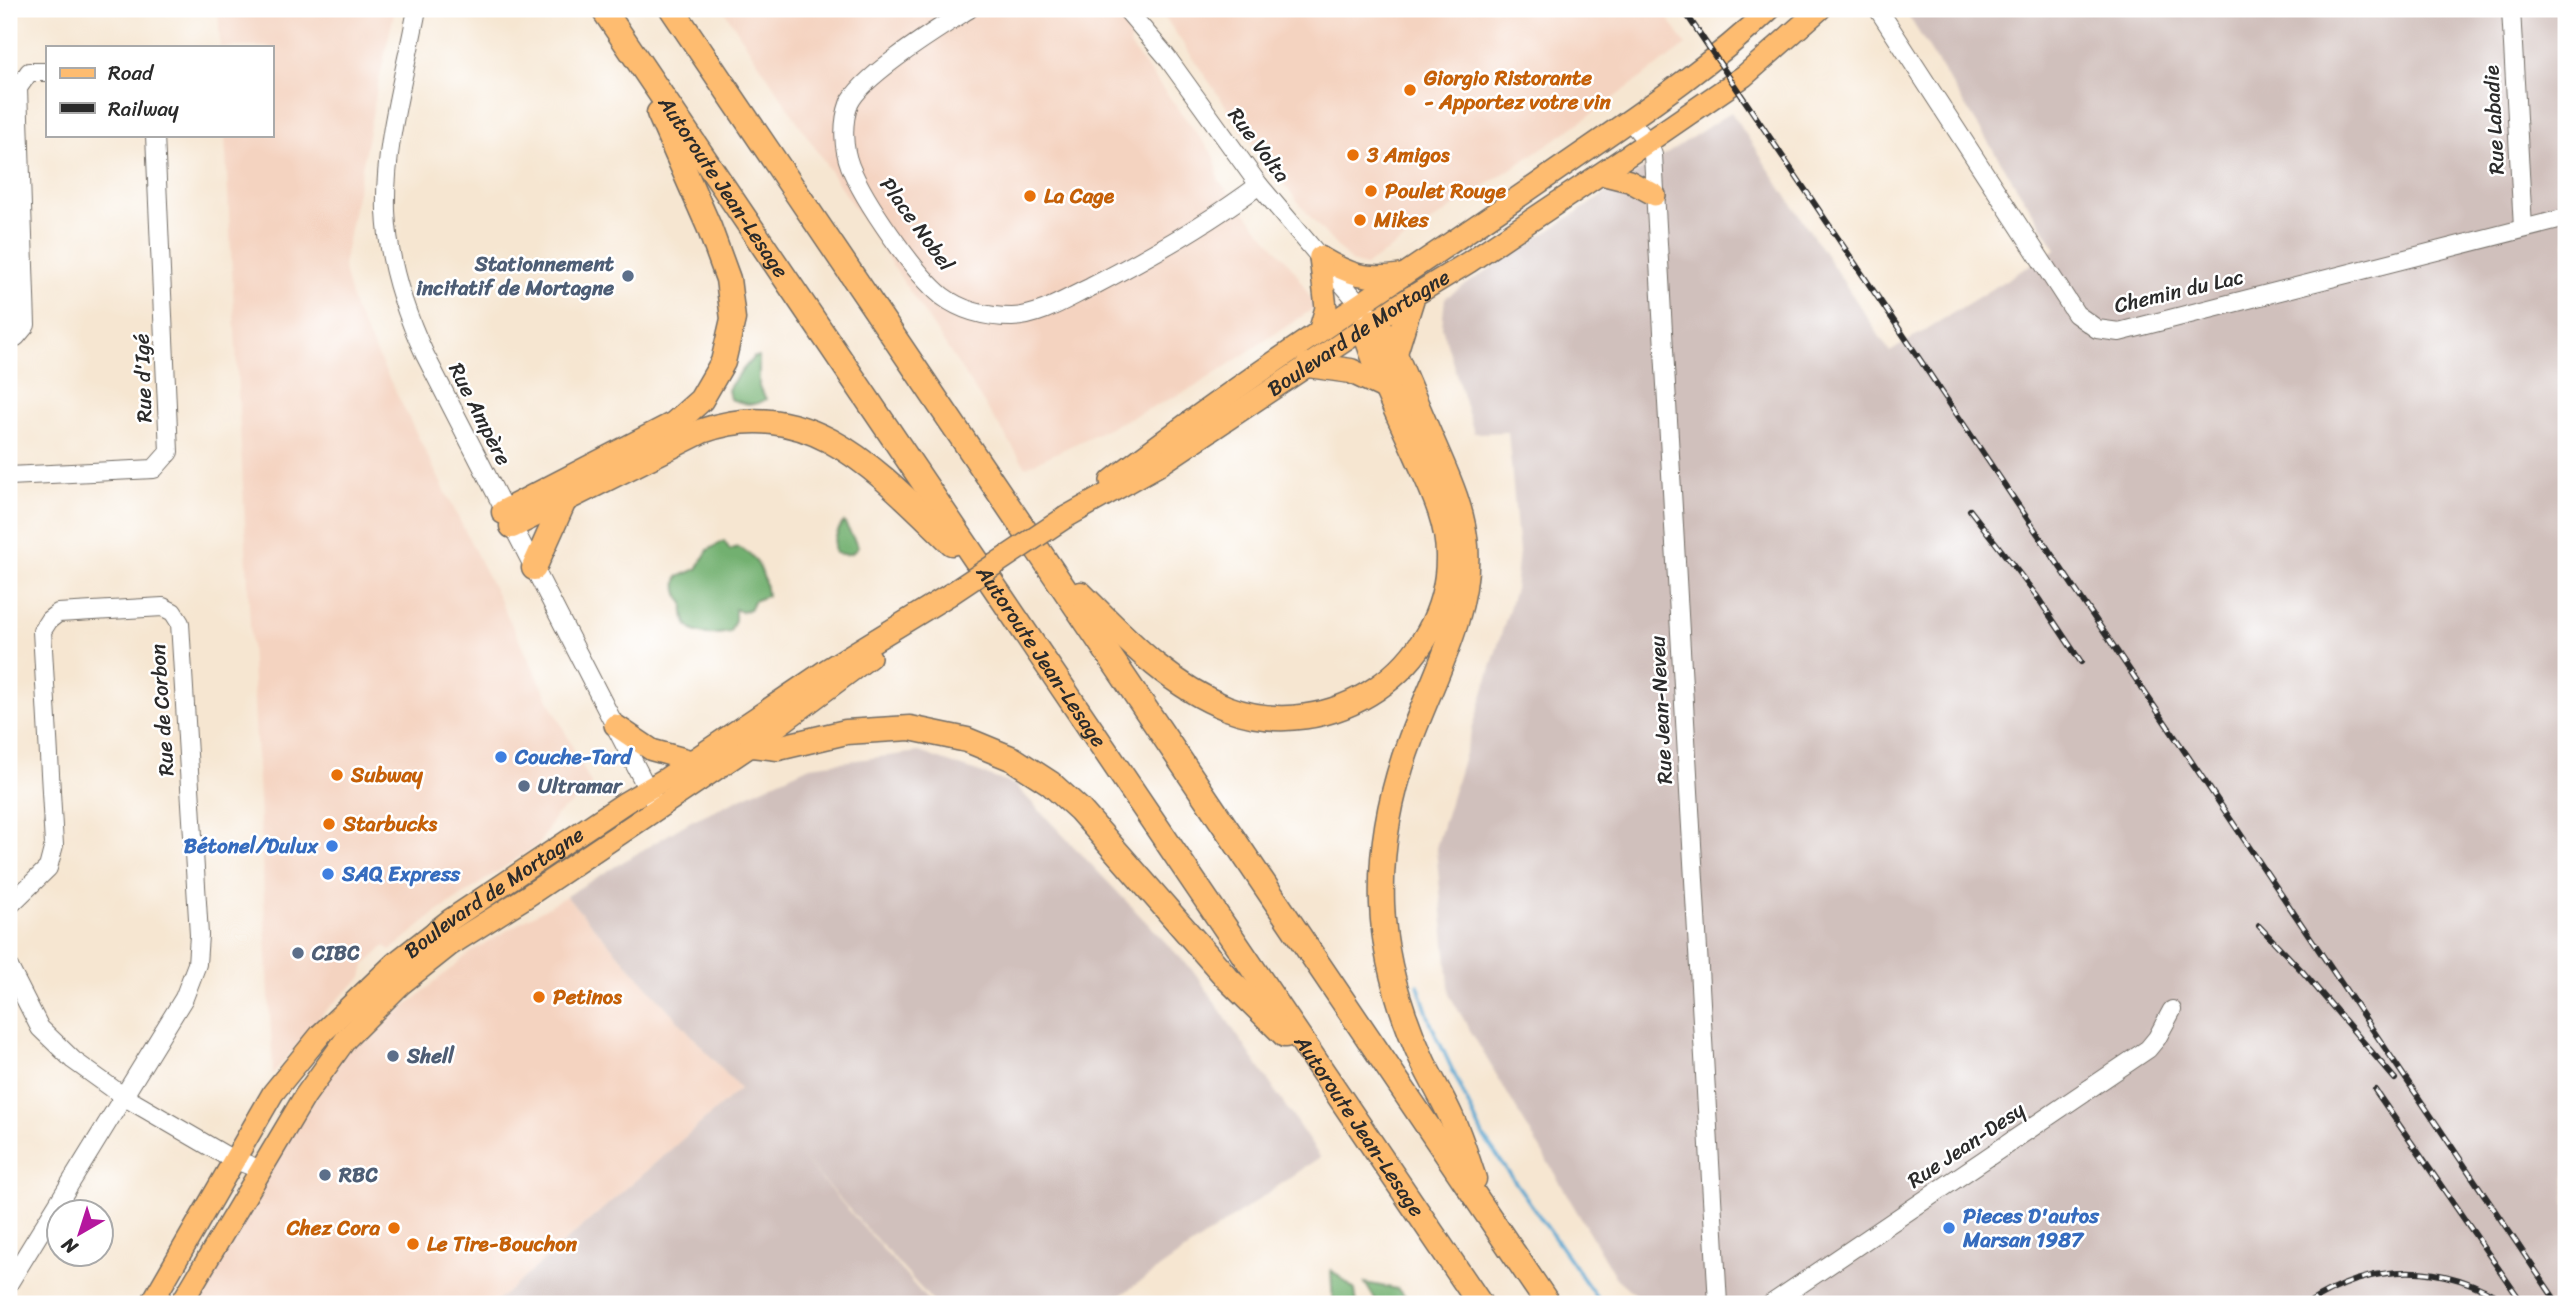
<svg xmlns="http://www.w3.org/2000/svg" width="2575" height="1313" viewBox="0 0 2575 1313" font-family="Sriracha,sans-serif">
  <rect width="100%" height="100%" fill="#fff"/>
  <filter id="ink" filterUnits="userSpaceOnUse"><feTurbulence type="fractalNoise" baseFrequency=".0143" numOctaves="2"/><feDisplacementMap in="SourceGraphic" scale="14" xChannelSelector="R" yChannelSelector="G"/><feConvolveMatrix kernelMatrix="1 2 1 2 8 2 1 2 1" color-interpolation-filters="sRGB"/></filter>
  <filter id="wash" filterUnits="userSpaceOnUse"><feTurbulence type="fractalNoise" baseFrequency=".00686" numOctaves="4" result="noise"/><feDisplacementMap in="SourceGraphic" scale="28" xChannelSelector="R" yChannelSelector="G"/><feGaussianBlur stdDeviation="1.57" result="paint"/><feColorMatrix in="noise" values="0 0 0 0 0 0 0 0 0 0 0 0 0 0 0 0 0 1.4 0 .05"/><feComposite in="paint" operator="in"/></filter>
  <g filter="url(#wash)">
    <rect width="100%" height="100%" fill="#f6e6d1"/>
    <!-- built -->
    <g fill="#f4d3c0">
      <polygon points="218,9 395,9 377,89 343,266 354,308 593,788 556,815 539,844 436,913 391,950 385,946 365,965 362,977 325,1011 273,1074 225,135 271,135 271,47 220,47"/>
      <polygon points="723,9 1125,9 1131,47 1215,157 1219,181 1295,271 1316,307 1193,388 1026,467"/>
      <polygon points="1154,9 1662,9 1686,45 1575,126 1365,266 1351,262 1311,218 1253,146 1160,10"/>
      <polygon points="566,896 740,1089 494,1304 185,1304 341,1057 378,1016 399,1012 472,951"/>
    </g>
    <!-- industrial -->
    <g fill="#d0c0bc">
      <polygon points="1904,9 2566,9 2566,1304 1646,1304 1616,1278 1450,996 1436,848 1515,589 1519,552 1508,432 1474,433 1442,327 1445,298 1731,112 1890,352 2056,249"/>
      <polygon points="919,752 1015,785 1195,973 1320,1157 1108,1304 935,1304 799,1154 931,1304 494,1304 740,1089 566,896 691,821 810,766"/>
    </g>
    <!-- forest -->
    <g fill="#72b070" stroke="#4e6e4e" stroke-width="2">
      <path d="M754,357H759V387L766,399C754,408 743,403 730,399L728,390C732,381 747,365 754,357Z"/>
      <path d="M844,522L858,547C852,556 845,555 835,553C832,544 838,528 844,522Z"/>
      <path d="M724,541L730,550L737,547C757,554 765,575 767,596L753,601L750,609L742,612L735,609V620L730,632C704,637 681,636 684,603C676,595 675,587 678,577L697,569L708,550Z"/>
      <polygon points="1331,1270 1355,1290 1357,1304 1333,1304"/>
      <polygon points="1365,1283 1397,1289 1413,1304 1378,1304"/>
    </g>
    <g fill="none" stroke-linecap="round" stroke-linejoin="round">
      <!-- stream -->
      <polyline stroke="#55a4cf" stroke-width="3.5" points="1418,985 1431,1024 1483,1136 1601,1304"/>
    </g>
  </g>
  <g filter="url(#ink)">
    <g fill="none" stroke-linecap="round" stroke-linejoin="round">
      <defs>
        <g id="minor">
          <path d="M417,9C405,75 384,143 386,211C388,261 404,310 425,355L653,800"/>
          <path d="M969,9C941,27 861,76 849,104C842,123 843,148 850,166C864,201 914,273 942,296C962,311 988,317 1012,317C1040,316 1066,299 1091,287C1149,257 1206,225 1259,185"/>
          <polyline points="1126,9 1166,56 1259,185 1367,313"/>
          <polyline points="1878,9 2076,314 2097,329 2119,332 2566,218"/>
          <polyline points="2511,9 2523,228"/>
          <polyline points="1630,121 1648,142 1653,155 1718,1304"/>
          <polyline points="9,338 16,337 26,325 18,88 29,72 47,72"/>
          <polyline points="9,476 154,469 169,452 155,135"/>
          <polyline points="9,906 48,868 54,845 42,631 49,620 58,613 163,607 173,612 180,623 199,935 197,964 184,998 9,1283"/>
          <polyline points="9,967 40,1028 73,1060 123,1096 228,1157 259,1169"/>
          <polyline points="1771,1304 2148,1049 2157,1038 2172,1010"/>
        </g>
        <g id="major">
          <polyline points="1601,174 1629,181 1655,195"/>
          <path d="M1320,257C1350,275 1366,280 1400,275"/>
          <polyline points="1319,332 1326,308 1320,257"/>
          <path d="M1111,481C1251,372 1401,279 1546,178C1623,124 1702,74 1770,9"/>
          <path id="s1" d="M1066,517L1159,465L1400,304L1469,262L1648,142L1744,76L1820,9"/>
          <polyline points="615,725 652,750 692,761"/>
          <path id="s2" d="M151,1304L273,1093L321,1034L395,963L450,920L626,802L667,778L828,669L949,595"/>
          <polyline points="181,1304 305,1096 346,1039 401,984 450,945 526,897 752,745 870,657"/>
        </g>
        <g id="highway">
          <path id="s3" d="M603,9L1480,1304"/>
          <polyline points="672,9 1548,1304"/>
          <path d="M1374,321L1388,338C1402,371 1416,403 1430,436C1445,471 1463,507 1466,546C1471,612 1433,678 1411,738C1391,791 1380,847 1382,904C1384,958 1401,1014 1423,1062C1432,1081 1444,1100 1452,1119C1461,1138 1467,1159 1474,1179"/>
          <polyline points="1395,353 1412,298"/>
          <polyline points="1308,365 1351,371 1387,388"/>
          <polyline points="504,512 674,424 701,400 723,362 733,319 728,279 709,227 659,113"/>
          <path d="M512,526L702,431C810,392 881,475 952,543"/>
          <polyline points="534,568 564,501"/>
          <path d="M1081,594C1125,638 1168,685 1227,708C1330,747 1449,668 1448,556C1448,520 1431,488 1417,456C1398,414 1377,372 1364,328"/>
          <polyline points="752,745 778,748 846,732 910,728 967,740 1013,759 1050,783 1080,810 1227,978 1285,1035"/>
        </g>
      </defs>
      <!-- minor casing -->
      <use href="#minor" stroke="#726c65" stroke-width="20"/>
      <!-- major casing -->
      <use href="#major" stroke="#726c65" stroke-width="24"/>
      <!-- highway casing -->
      <use href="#highway" stroke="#726c65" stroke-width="27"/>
      <!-- minor -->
      <use href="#minor" stroke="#fff" stroke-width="18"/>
      <!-- major -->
      <use href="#major" stroke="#febc70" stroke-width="21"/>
      <!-- highway -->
      <use href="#highway" stroke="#febc70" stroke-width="24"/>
      <defs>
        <g id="rail">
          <polyline points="1683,9 2558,1304"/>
          <polyline points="1970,510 2036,595 2081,662"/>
          <polyline points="2259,926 2302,971 2395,1079"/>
          <polyline points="2375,1090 2523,1304"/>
          <path d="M2307,1304C2373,1261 2443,1261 2509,1304"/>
        </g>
      </defs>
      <!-- rail casing -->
      <use href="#rail" stroke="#2b2b2b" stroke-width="6"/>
      <!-- rail -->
      <use href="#rail" stroke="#fff" stroke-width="3.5" stroke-dasharray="10" stroke-linecap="butt"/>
      <defs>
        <polyline id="major-bridge" points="949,595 1066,517"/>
      </defs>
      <!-- major-bridge casing -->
      <use href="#major-bridge" stroke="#726c65" stroke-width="24" stroke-linecap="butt"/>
      <!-- major-bridge -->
      <use href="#major-bridge" stroke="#febc70" stroke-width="21"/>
    </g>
  </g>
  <!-- markers -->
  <g fill="#e8710a" stroke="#fff" stroke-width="2.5">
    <circle cx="1410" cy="90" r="7"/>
    <circle cx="1353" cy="155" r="7"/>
    <circle cx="1371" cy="191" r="7"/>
    <circle cx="1030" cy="196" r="7"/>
    <circle cx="1360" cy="220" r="7"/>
    <circle cx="337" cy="775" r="7"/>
    <circle cx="329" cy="824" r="7"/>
    <circle cx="539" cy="997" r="7"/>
    <circle cx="394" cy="1228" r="7"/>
    <circle cx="413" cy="1244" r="7"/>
  </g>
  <g fill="#5c6f8a" stroke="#fff" stroke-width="2.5">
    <circle cx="628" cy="276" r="7"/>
    <circle cx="524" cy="786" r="7"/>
    <circle cx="298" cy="953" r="7"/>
    <circle cx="393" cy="1056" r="7"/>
    <circle cx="325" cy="1175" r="7"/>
  </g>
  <g fill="#3f7fe0" stroke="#fff" stroke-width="2.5">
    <circle cx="501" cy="757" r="7"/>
    <circle cx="332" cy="846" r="7"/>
    <circle cx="328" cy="874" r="7"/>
    <circle cx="1949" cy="1228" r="7"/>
  </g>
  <g text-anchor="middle" stroke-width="5" stroke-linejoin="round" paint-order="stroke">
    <!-- food labels -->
    <g font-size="21" font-weight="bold" fill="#c56008" stroke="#fff" text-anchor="start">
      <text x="1424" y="85">Giorgio Ristorante<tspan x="1424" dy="24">- Apportez votre vin</tspan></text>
      <text x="1367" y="162">3 Amigos</text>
      <text x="1385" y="198">Poulet Rouge</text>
      <text x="1044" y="203">La Cage</text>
      <text x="1374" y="227">Mikes</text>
      <text x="351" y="782">Subway</text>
      <text x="343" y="831">Starbucks</text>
      <text x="553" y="1004">Petinos</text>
      <text x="380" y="1235" text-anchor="end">Chez Cora</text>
      <text x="427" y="1251">Le Tire-Bouchon</text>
    </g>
    <!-- street labels -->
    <g font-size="21" fill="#2b2b2b" stroke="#fff">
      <text transform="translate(2494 120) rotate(-93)" y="7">Rue Labadie</text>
      <text transform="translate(1259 145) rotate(53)" y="7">Rue Volta</text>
      <text dy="7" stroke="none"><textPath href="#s3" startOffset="215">Autoroute Jean-Lesage</textPath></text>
      <text transform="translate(917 224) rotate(54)" y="7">Place Nobel</text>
      <text transform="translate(2179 291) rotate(-13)" y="7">Chemin du Lac</text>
      <text dy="7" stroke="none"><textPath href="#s1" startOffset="346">Boulevard de Mortagne</textPath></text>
      <text transform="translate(143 378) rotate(-92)" y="7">Rue d'Igé</text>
      <text transform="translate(480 414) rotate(63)" y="7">Rue Ampère</text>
      <text dy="7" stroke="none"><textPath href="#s3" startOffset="782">Autoroute Jean-Lesage</textPath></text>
      <text transform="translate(162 710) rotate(-94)" y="7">Rue de Corbon</text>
      <text transform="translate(1661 710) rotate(-93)" y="7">Rue Jean-Neveu</text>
      <text dy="7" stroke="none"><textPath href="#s2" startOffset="544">Boulevard de Mortagne</textPath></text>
      <text dy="7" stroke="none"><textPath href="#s3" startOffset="1349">Autoroute Jean-Lesage</textPath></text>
      <text transform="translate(1966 1145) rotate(-34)" y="7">Rue Jean-Desy</text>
    </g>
    <!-- service labels -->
    <g font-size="21" font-weight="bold" fill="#4e5e75" stroke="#fff" text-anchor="start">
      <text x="614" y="271" text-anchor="end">Stationnement<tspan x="614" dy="24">incitatif de Mortagne</tspan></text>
      <text x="538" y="793">Ultramar</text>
      <text x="312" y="960">CIBC</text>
      <text x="407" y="1063">Shell</text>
      <text x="339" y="1182">RBC</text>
    </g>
    <!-- shop labels -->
    <g font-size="21" font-weight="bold" fill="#366cbe" stroke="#fff" text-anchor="start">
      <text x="515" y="764">Couche-Tard</text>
      <text x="318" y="853" text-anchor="end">Bétonel/Dulux</text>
      <text x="342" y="881">SAQ Express</text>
      <text x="1963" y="1223">Pieces D'autos<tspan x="1963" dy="24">Marsan 1987</tspan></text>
    </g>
  </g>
  <!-- margin -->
  <rect width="2575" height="1313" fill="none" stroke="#fff" stroke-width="35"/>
  <!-- legend -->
  <rect x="46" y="46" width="228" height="91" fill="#ffffff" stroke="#aaaaaa" stroke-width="2"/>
  <rect x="60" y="68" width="35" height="10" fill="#febc70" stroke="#aaaaaa" stroke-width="2"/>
  <text x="108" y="80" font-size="21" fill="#2b2b2b">Road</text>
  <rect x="60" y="103" width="35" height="10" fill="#2b2b2b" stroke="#aaaaaa" stroke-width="2"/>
  <text x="108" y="116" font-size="21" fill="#2b2b2b">Railway</text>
  <!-- north arrow -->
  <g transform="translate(80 1233) rotate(219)"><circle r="33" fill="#ffffff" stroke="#aaaaaa" stroke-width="2"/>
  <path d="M0-5L12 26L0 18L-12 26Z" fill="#b5179e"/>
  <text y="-10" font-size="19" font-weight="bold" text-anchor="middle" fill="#2b2b2b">N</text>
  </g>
</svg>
